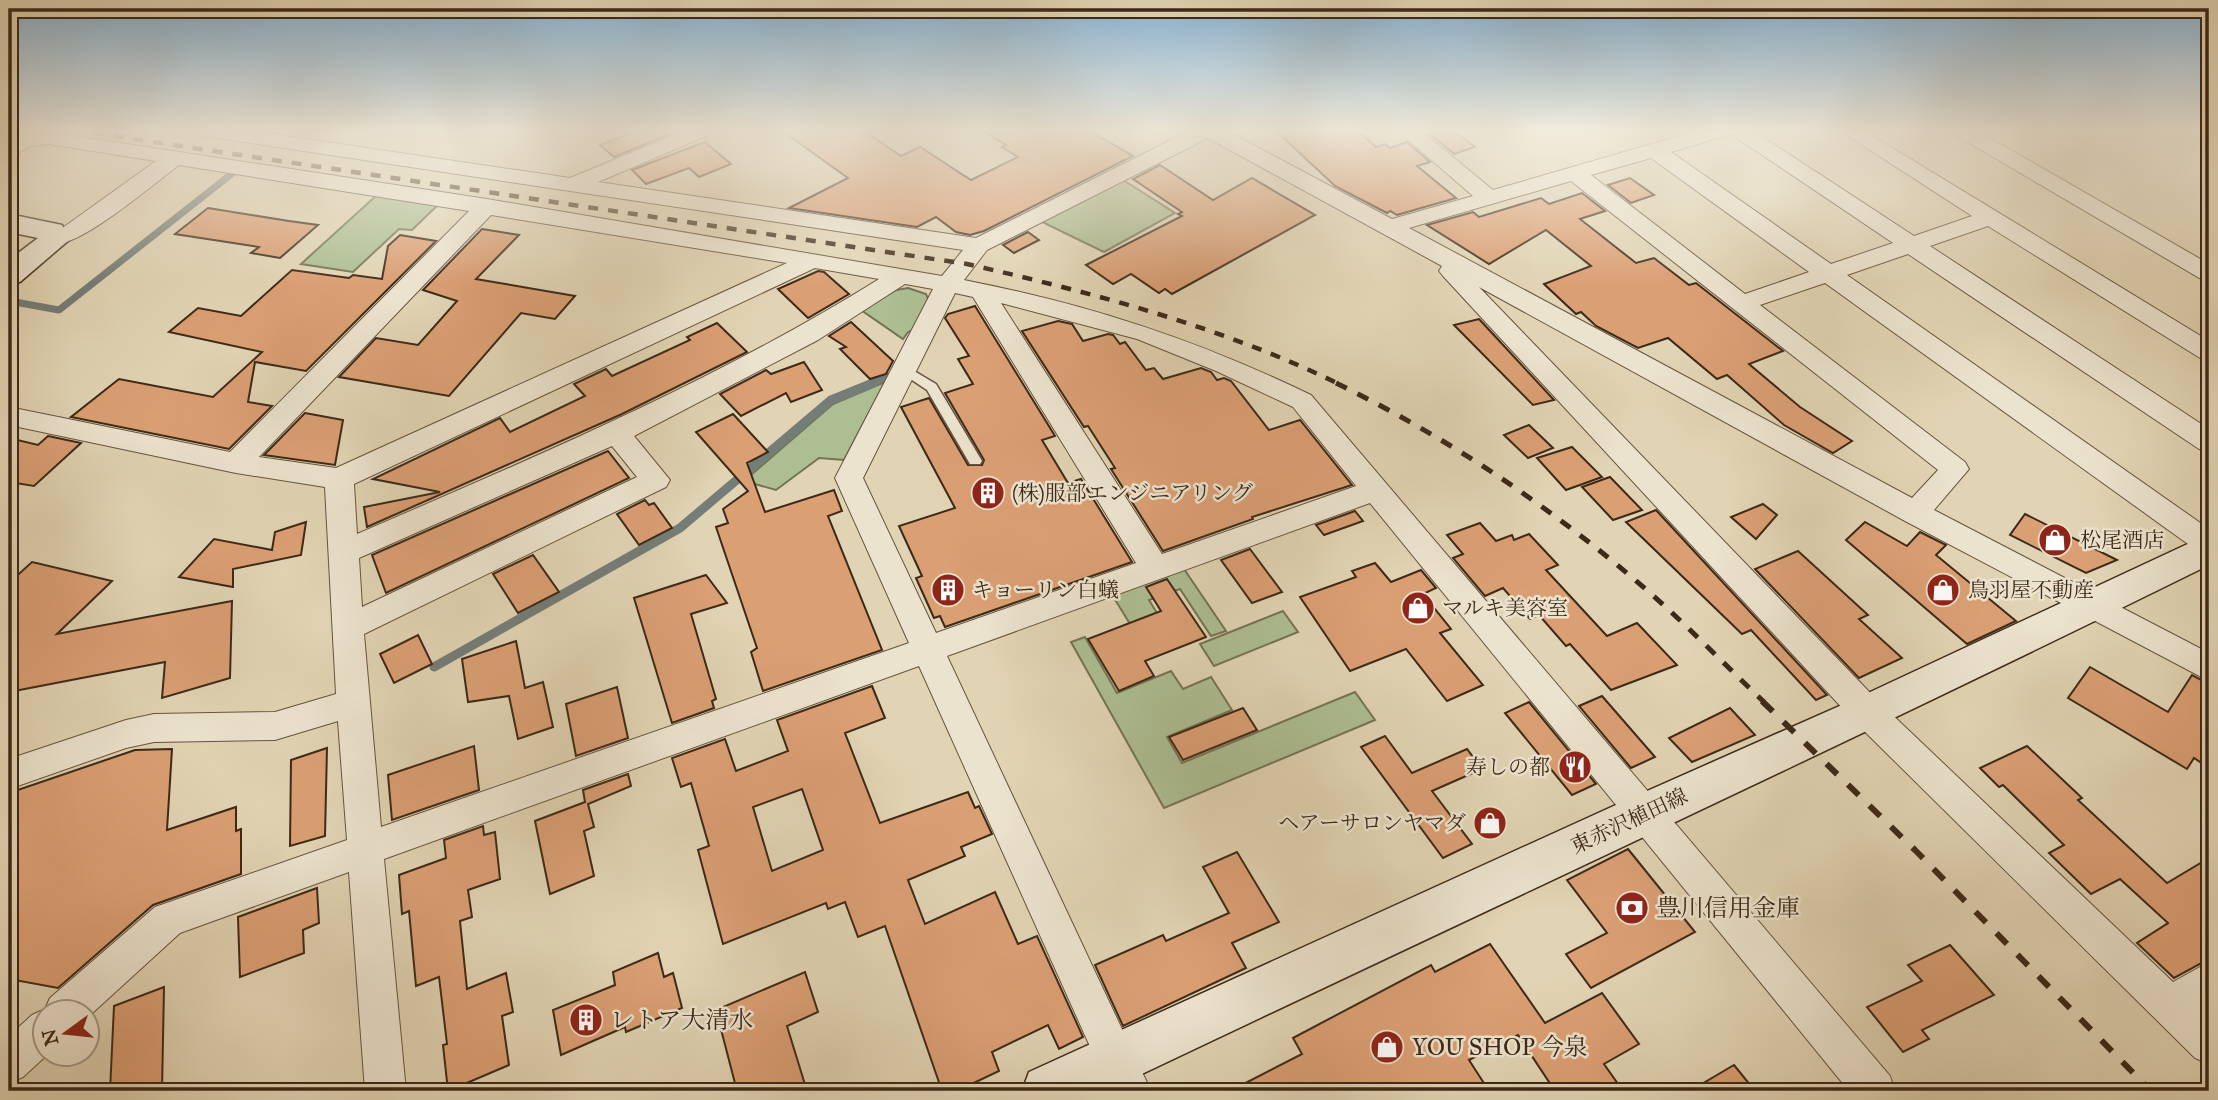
<svg xmlns="http://www.w3.org/2000/svg" width="2218" height="1100" viewBox="0 0 2218 1100" font-family="'IM FELL Great Primer','Noto Serif JP',serif">
  <rect width="100%" height="100%" fill="#e1d4b4"/>
  <filter id="stains"><feTurbulence type="fractalNoise" baseFrequency=".00286" numOctaves="4"/><feColorMatrix values="0 0 0 0 .2 0 0 0 0 .09 0 0 0 0 .02 0 0 0 .5 -.17"/></filter>
  <radialGradient id="worn" r=".72"><stop offset=".6" stop-color="#630" stop-opacity="0"/><stop offset="1" stop-color="#630" stop-opacity=".3"/></radialGradient>
  <!-- green -->
  <g fill="#acbe92" stroke="#747454" stroke-width="2">
    <polygon points="1120,178 1175,213 1104,252 1038,220"/>
    <polygon points="378,194 440,203 412,230 399,229 353,272 301,264"/>
    <polygon points="908,288 926,294 930,303 917,329 908,332 903,339 861,310 896,290"/>
    <polygon points="885,382 844,460 819,458 776,490 744,481 833,404"/>
    <polygon points="1182,566 1226,631 1211,636 1180,589 1149,600 1173,639 1146,650 1111,593"/>
    <polygon points="1283,611 1298,632 1214,666 1200,644"/>
    <polygon points="1085,637 1117,693 1171,671 1183,689 1211,677 1232,710 1167,737 1182,763 1355,692 1375,720 1164,808 1071,642"/>
  </g>
  <g fill="none" stroke-linecap="round" stroke-linejoin="round">
    <!-- stream-far1 -->
    <g stroke="#747d78" stroke-width="7">
      <polyline points="9,301 59,310 234,172"/>
      <polyline points="869,384 892,375 894,371"/>
    </g>
    <!-- stream -->
    <polyline stroke="#747d78" stroke-width="9" points="434,667 680,528 831,400 873,383"/>
  </g>
  <!-- building -->
  <g fill="#db9f74" stroke="#3d2917" stroke-width="2" fill-rule="evenodd">
    <polygon points="638,130 662,130 668,135 614,157 600,145"/>
    <polygon points="781,130 863,130 901,156 920,147 971,180 1018,157 1002,147 1006,145 981,130 1088,130 1133,156 984,231 970,235 956,232 936,217 917,227 789,208 848,178"/>
    <polygon points="1275,130 1357,130 1376,147 1385,144 1390,148 1407,142 1430,162 1417,166 1456,198 1397,215 1390,211 1387,213 1335,186"/>
    <polygon points="1452,130 1475,147 1454,154 1431,135"/>
    <polygon points="705,142 731,164 699,177 689,168 646,184 632,170"/>
    <polygon points="1160,165 1213,200 1252,178 1315,215 1172,294 1165,289 1159,293 1131,274 1113,284 1086,265 1182,216 1178,214 1182,212 1133,179"/>
    <polygon points="1630,178 1654,195 1631,203 1608,185"/>
    <polygon points="1582,193 1605,211 1580,219 1636,263 1654,258 1689,285 1696,283 1783,351 1749,364 1800,407 1852,441 1833,453 1784,425 1727,375 1717,379 1668,338 1638,348 1596,326 1581,312 1576,314 1544,284 1591,266 1546,230 1489,264 1427,225 1473,212 1479,217 1541,198 1549,204"/>
    <polygon points="208,208 289,221 318,225 280,258 251,253 259,247 175,234"/>
    <polygon points="482,229 519,235 476,279 575,296 555,319 521,313 449,396 339,377 376,338 418,345 457,301 423,290"/>
    <polygon points="1028,232 1039,240 1014,253 1003,245"/>
    <polygon points="400,235 436,241 306,371 255,362 248,402 272,406 229,449 71,417 119,379 213,397 262,352 169,332 198,308 241,316 292,270 349,278 353,275 382,279 388,246"/>
    <polygon points="818,271 824,272 849,294 808,318 778,289"/>
    <polygon points="975,306 1055,436 1042,440 1068,483 1081,479 1132,562 945,627 940,616 934,618 916,578 922,576 899,526 955,508 901,407 929,398 968,465 982,465 984,460 945,393 973,384 958,359 969,356 945,318 948,314"/>
    <polygon points="1479,319 1554,400 1533,405 1454,325"/>
    <polygon points="1058,321 1072,324 1083,341 1108,334 1113,335 1120,344 1125,342 1146,370 1154,368 1163,379 1201,368 1211,372 1217,380 1224,378 1231,381 1269,430 1300,420 1352,485 1252,517 1253,519 1163,551 1111,469 1115,468 1088,426 1084,427 1022,331"/>
    <polygon points="851,322 893,361 886,374 870,379 840,349 846,347 829,336"/>
    <polygon points="717,323 747,352 622,414 367,527 364,507 440,492 373,479 500,418 510,432 585,396 574,384 606,369 612,376 690,340 687,337"/>
    <polygon points="804,362 822,390 791,402 786,393 741,416 720,394 766,370 771,374"/>
    <polygon points="305,413 343,420 335,465 264,455"/>
    <polygon points="733,414 768,452 747,463 765,512 834,490 842,511 828,516 882,650 763,691 751,652 757,648 716,527 728,523 723,509 748,491 696,432"/>
    <polygon points="1529,425 1553,448 1528,458 1504,435"/>
    <polygon points="48,436 81,443 34,486 9,482 9,438 38,445"/>
    <polygon points="1572,447 1602,477 1566,490 1537,458"/>
    <polygon points="608,451 629,478 386,593 372,555"/>
    <polygon points="1610,477 1642,510 1613,520 1582,487"/>
    <polygon points="645,500 649,505 654,503 672,528 639,545 617,514"/>
    <polygon points="1763,504 1777,515 1756,539 1731,517"/>
    <polygon points="1656,510 1827,695 1816,700 1751,630 1742,634 1626,522"/>
    <polygon points="1355,511 1363,521 1324,535 1316,525"/>
    <polygon points="2025,514 2117,560 2086,573 2010,535"/>
    <polygon points="306,522 301,555 233,569 233,587 179,577 214,539 272,550 275,532"/>
    <polygon points="1865,522 1907,546 1920,532 1946,545 1936,555 2016,621 1967,644 1846,540"/>
    <polygon points="1480,523 1496,541 1512,535 1514,540 1529,534 1558,565 1546,570 1607,636 1637,623 1677,665 1611,690 1570,644 1566,646 1539,615 1530,619 1503,588 1485,596 1453,558 1463,554 1447,535"/>
    <polygon points="1250,549 1282,592 1252,603 1221,560"/>
    <polygon points="1798,551 1868,615 1859,619 1902,658 1859,678 1755,569"/>
    <polygon points="533,555 559,592 518,613 493,574"/>
    <polygon points="32,562 112,581 57,634 232,601 230,678 162,698 165,662 9,692 9,583"/>
    <polygon points="1375,563 1391,582 1421,570 1436,588 1423,594 1451,629 1440,633 1483,685 1447,701 1406,649 1350,671 1300,597 1356,577 1352,571"/>
    <polygon points="706,575 727,603 691,614 716,699 712,701 714,708 672,723 634,598"/>
    <polygon points="1167,579 1206,637 1145,661 1154,676 1119,691 1088,639 1161,611 1146,587"/>
    <polygon points="418,635 432,664 394,683 380,654"/>
    <polygon points="516,641 525,688 543,682 553,727 518,739 509,696 468,702 462,659"/>
    <polygon points="2090,667 2168,712 2192,675 2209,684 2209,768 2194,758 2187,769 2068,698"/>
    <path d="M872,686L885,718L845,733L880,823L968,792L975,808L979,806L992,834L961,847L965,856L908,880L925,924L995,892L1018,944L1037,936L1083,1037L1059,1049L1048,1025L992,1052L999,1071L957,1091H942L885,926L858,937L845,902L828,909L826,903L723,944L698,850L709,846L691,783L681,787L672,758L725,739L736,771L788,751L777,720ZM802,789L823,850L772,871L753,807Z"/>
    <polygon points="617,687 628,738 576,756 566,704"/>
    <polygon points="1602,696 1655,757 1631,768 1579,706"/>
    <polygon points="1529,702 1596,784 1572,795 1505,713"/>
    <polygon points="1243,708 1257,730 1183,760 1169,737"/>
    <polygon points="1730,708 1755,735 1692,762 1669,738"/>
    <polygon points="1385,736 1412,773 1467,749 1482,769 1432,791 1472,844 1443,858 1361,747"/>
    <polygon points="474,746 479,790 392,820 388,775"/>
    <polygon points="2027,746 2082,798 2078,800 2167,883 2209,858 2209,959 2174,978 2137,943 2168,923 2120,879 2091,894 2049,853 2064,845 2003,785 1999,787 1980,768"/>
    <polygon points="327,748 325,836 290,846 291,760"/>
    <polygon points="172,749 167,830 236,807 236,831 241,829 241,874 153,905 58,988 9,979 9,793 135,750"/>
    <polygon points="628,774 631,786 588,804 594,827 584,831 594,876 550,894 535,821 585,802 583,790"/>
    <polygon points="483,826 484,835 495,832 500,879 468,890 472,917 460,921 467,989 506,973 513,1012 502,1016 509,1065 448,1091 443,1045 447,1044 439,977 416,986 409,911 402,914 399,875 446,858 444,840"/>
    <polygon points="1628,849 1695,932 1591,988 1566,954 1607,933 1567,880"/>
    <polygon points="1237,852 1279,922 1232,943 1246,968 1123,1026 1095,965 1163,935 1166,941 1229,913 1203,867"/>
    <polygon points="317,888 319,923 303,930 304,953 240,977 238,917"/>
    <polygon points="1490,944 1545,1023 1602,993 1639,1044 1604,1064 1623,1091 1555,1091 1518,1035 1469,1060 1489,1091 1230,1091 1302,1054 1293,1038 1431,965 1435,972"/>
    <polygon points="1950,945 1994,995 1922,1030 1929,1039 1903,1052 1867,1007 1922,981 1908,965"/>
    <polygon points="658,953 664,977 673,973 682,1008 626,1032 625,1027 561,1055 553,1010 615,985 613,972"/>
    <polygon points="805,972 818,1012 787,1026 807,1091 737,1091 716,1010"/>
    <polygon points="164,987 162,1091 110,1091 114,1006"/>
    <polygon points="1734,1065 1755,1091 1690,1091"/>
  </g>
  <g fill="none" stroke-linecap="round" stroke-linejoin="round">
    <defs>
      <polygon id="lane" points="904,365 936,384 982,461 980,464 970,464 927,390 900,372 898,369 900,366"/>
      <g id="street">
        <path d="M194,130H245L570,178L686,130H714L711,134L598,182L976,238L1191,130H1225L1392,219L1473,196L1397,130H1420L1493,190L1700,130H1752L1914,236L1972,216L1839,130H1863L2209,341V360L2200,358L1988,226L1930,246L2209,429V452L2199,449L1908,254L1847,275L2209,529V555L2199,552L1825,283L1760,305L1965,462L1969,469L1934,510L2209,653V681L1905,521L1479,287L1880,703L2173,982L2209,962V1004L2202,1009L2209,1017V1064L2195,1058L1856,723L1443,276L1439,271L1442,266L1208,138L987,250L964,280C1090,305 1195,339 1311,395L1890,1076L1895,1091H1849L1370,503L947,656L1151,1091H1110L919,666L384,859L406,1091H365L349,872L180,933L88,1017V1012H46L48,1054L23,1077L9,1083V1036L32,1015L45,1009L50,998L155,907L347,840L338,721L275,740L154,742L126,748L9,789V759L126,720L154,714L275,712L336,694L325,487L236,473L9,425V407L230,452L469,211L179,165C153,184 76,252 46,245L42,240L46,235L61,229L156,161L49,144L31,146L9,157V142L19,136L49,132L487,199L942,276L963,250L204,136ZM1731,134L1893,243L1831,264L1671,152ZM1651,158L1809,272L1745,294L1591,175ZM1571,181L1938,470L1912,498L1409,228ZM491,215L787,263L336,468L259,457ZM815,268L879,279C714,382 535,457 357,534L354,484ZM905,284L933,289L835,478L909,643L381,827L364,634L666,487L670,480L634,436L818,340ZM955,293L973,297L1136,563L936,633L863,478ZM1001,303L1137,339L1216,371L1293,407L1356,486L1162,554ZM612,446L637,477L362,607L359,558Z"/>
        <polygon points="1951,130 1976,130 2209,264 2209,281 2201,279 1954,134"/>
      </g>
      <g id="secondary">
        <polygon points="9,214 62,225 69,240 20,282 9,284 9,260 38,238 9,232"/>
        <path d="M2209,534V565C1844,745 1474,916 1106,1091H1022L1029,1072L1629,799L1853,700Z"/>
      </g>
    </defs>
    <!-- lane casing -->
    <use href="#lane" stroke="#66543e" stroke-width="3"/>
    <!-- street casing -->
    <use href="#street" stroke="#66543e" stroke-width="2"/>
    <!-- secondary casing -->
    <use href="#secondary" stroke="#3d2917" stroke-width="3"/>
    <!-- lane -->
    <use href="#lane" fill="#ece3ce" fill-rule="evenodd"/>
    <!-- street -->
    <use href="#street" fill="#ece3ce" fill-rule="evenodd"/>
    <!-- secondary -->
    <use href="#secondary" fill="#ece3ce" fill-rule="evenodd"/>
    <!-- rail-far2 -->
    <path stroke="#3d2917" stroke-width="4.5" stroke-dasharray="10 10" stroke-linecap="butt" d="M74,130L967,264C1094,293 1222,327 1339,384"/>
    <!-- rail-far1 -->
    <path stroke="#3d2917" stroke-width="5" stroke-dasharray="12 12" stroke-linecap="butt" d="M1336,383C1449,438 1554,509 1649,592C1689,627 1726,666 1764,702"/>
    <!-- rail -->
    <polyline stroke="#3d2917" stroke-width="6" stroke-dasharray="15 15" stroke-linecap="butt" points="1762,701 1915,850 2151,1091"/>
  </g>
  <!-- sky -->
  <linearGradient id="sky" x2="0" y2="1"><stop stop-color="#88b4d5"/><stop offset="0.46" stop-color="#f2ecdd"/><stop offset="1" stop-color="#f2ecdd" stop-opacity="0"/></linearGradient>
  <rect width="2218" height="284" fill="url(#sky)"/>
  <!-- icons -->
  <defs>
    <symbol id="building-disc" viewBox="-11 -11 22 22"><circle r="9.5" fill="#8f2418" stroke="#ece3ce"/><path d="M-4-6H4V6H1V3H-1V6H-4ZM-2.5-4.3h1.7v1.8h-1.7ZM.8-4.3h1.7v1.8H.8ZM-2.5-1h1.7V.8h-1.7ZM.8-1h1.7V.8H.8Z" fill="#fff"/></symbol>
    <symbol id="shop-disc" viewBox="-11 -11 22 22"><circle r="9.5" fill="#8f2418" stroke="#ece3ce"/><path d="M-5-2.5h2.3a2.7 3.5 0 0 1 5.4 0H5L5.5 6h-11ZM-1.5-2.5h3a1.5 2.3 0 0 0-3 0Z" fill="#fff"/></symbol>
    <symbol id="restaurant-disc" viewBox="-11 -11 22 22"><circle r="9.5" fill="#8f2418" stroke="#ece3ce"/><path d="M-5-6h1v4h1v-4h1v4h1v-4h1v5L-1.5 .5V6h-2V.5L-5-1ZM5-6V6H3V1.5H1.5Q1.5-4 5-6Z" fill="#fff"/></symbol>
    <symbol id="bank-disc" viewBox="-11 -11 22 22"><circle r="9.5" fill="#8f2418" stroke="#ece3ce"/><path d="M-6-4H6V4H-6ZM0-2.3a2.3 2.3 0 1 0 0 4.6a2.3 2.3 0 1 0 0-4.6Z" fill="#fff"/></symbol>
  </defs>
  <g fill-rule="evenodd">
    <use href="#building-disc" x="969" y="474" width="38" height="38"/>
    <use href="#shop-disc" x="2036" y="521" width="38" height="38"/>
    <use href="#building-disc" x="929" y="571" width="38" height="38"/>
    <use href="#shop-disc" x="1924" y="571" width="38" height="38"/>
    <use href="#shop-disc" x="1399" y="589" width="38" height="38"/>
    <use href="#restaurant-disc" x="1556" y="748" width="38" height="38"/>
    <use href="#shop-disc" x="1471" y="804" width="38" height="38"/>
    <use href="#bank-disc" x="1613" y="889" width="38" height="38"/>
    <use href="#building-disc" x="567" y="1001" width="38" height="38"/>
    <use href="#shop-disc" x="1368" y="1028" width="38" height="38"/>
  </g>
  <g text-anchor="middle" stroke-width="5" stroke-linejoin="round" paint-order="stroke">
    <!-- poi labels -->
    <g font-size="21" fill="#3d2917" stroke="#ece3ce" text-anchor="start">
      <text x="1012" y="500">(株)服部エンジニアリング</text>
      <text x="2080" y="547">松尾酒店</text>
      <text x="972" y="597">キョーリン白蟻</text>
      <text x="1968" y="597">鳥羽屋不動産</text>
      <text x="1442" y="615">マルキ美容室</text>
      <text x="1550" y="774" text-anchor="end">寿しの都</text>
      <text x="1466" y="830" text-anchor="end">ヘアーサロンヤマダ</text>
    </g>
    <!-- street labels -->
    <g font-size="21" fill="#3d2917" stroke="#ece3ce">
      <text transform="translate(1629 821) rotate(-25)" y="7">東赤沢植田線</text>
    </g>
    <!-- near-poi labels -->
    <g font-size="24" fill="#3d2917" stroke="#ece3ce" text-anchor="start">
      <text x="1656" y="916">豊川信用金庫</text>
      <text x="610" y="1028">レトア大清水</text>
      <text x="1412" y="1055">YOU SHOP 今泉</text>
    </g>
  </g>
  <!-- margin -->
  <rect width="2218" height="1100" fill="none" stroke="#e1d4b4" stroke-width="35"/>
  <rect x="10" y="10" width="2197" height="1079" fill="none" stroke="#3d2917" stroke-width="3.5"/>
  <rect x="18" y="18" width="2183" height="1065" fill="none" stroke="#3d2917" stroke-width="2"/>
  <!-- north arrow -->
  <g transform="translate(66 1033) rotate(255)"><circle r="33" fill="#ece3ce" stroke="#a69985" stroke-width="2"/>
  <path d="M0-5L12 26L0 18L-12 26Z" fill="#8f2418"/>
  <text y="-10" font-size="19" font-weight="bold" text-anchor="middle" fill="#3d2917">N</text>
  </g>
  <rect width="100%" height="100%" filter="url(#stains)"/>
  <rect width="100%" height="100%" fill="url(#worn)"/>
</svg>
